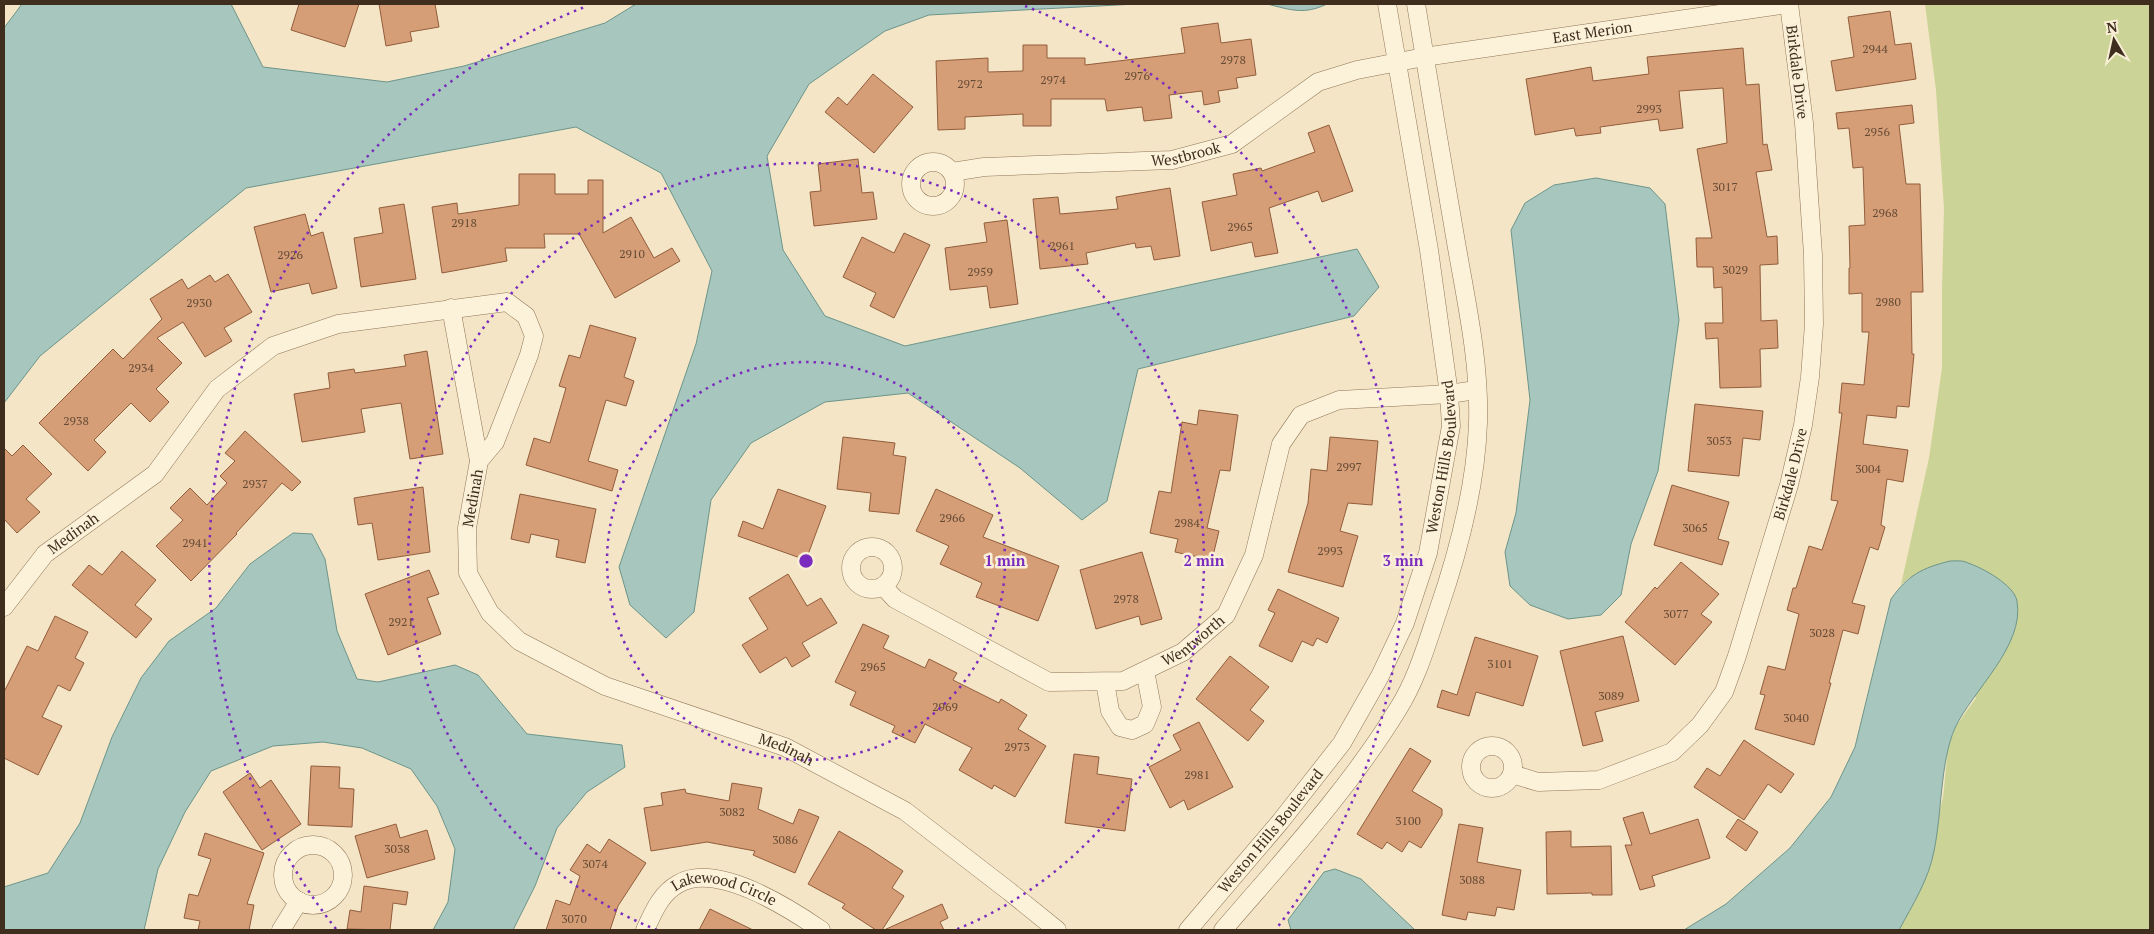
<svg xmlns="http://www.w3.org/2000/svg" width="2154" height="934" viewBox="0 0 2154 934" font-family="'PT Serif',serif">
  <rect width="100%" height="100%" fill="#f3e5c5"/>
  <!-- green -->
  <polygon fill="#ccd397" points="1925,4 2150,4 2150,930 1899,930 1916,899 1943,798 1948,748 1956,726 1976,698 1910,577 1901,585 1929,458 1942,368 1942,291 1944,208 1936,90"/>
  <!-- water -->
  <g fill="#a7c6bd" stroke="#6c958b">
    <polygon points="22,4 231,4 263,67 387,82 464,66 605,23 636,4 1136,4 929,15 885,31 809,84 767,156 783,250 825,316 905,346 1357,249 1379,287 1354,316 1138,369 1107,501 1082,520 1020,468 908,393 825,402 751,443 711,500 694,612 666,638 630,605 619,567 696,344 712,271 661,173 576,127 246,188 40,356 4,403 4,28"/>
    <path d="M1267,4H1327C1304,15 1291,10 1267,4Z"/>
    <polygon points="1596,178 1650,188 1665,204 1679,320 1658,471 1631,544 1621,595 1601,615 1568,619 1530,605 1510,586 1505,552 1516,513 1530,400 1511,230 1525,203 1554,185"/>
    <polygon points="293,533 312,534 325,559 337,631 357,679 378,682 455,665 478,675 527,734 622,745 625,767 587,792 557,828 535,886 513,930 433,930 448,902 455,849 437,806 411,769 362,748 323,742 273,746 211,771 185,812 158,869 144,930 4,930 4,887 48,873 80,823 112,737 141,678 169,641 216,608 250,564"/>
    <path d="M1950,561C1956,561 1963,560 1968,563C1983,568 2014,585 2017,601C2025,646 1972,691 1955,728C1940,762 1942,813 1934,851C1929,879 1912,906 1899,930H1684L1726,904L1790,848L1831,797L1855,747L1891,599C1908,575 1922,568 1950,561Z"/>
    <polygon points="1335,869 1361,879 1415,930 1291,930 1288,920 1324,872"/>
  </g>
  <!-- building -->
  <g fill="#d59e77" stroke="#925d3c">
    <polygon points="299,4 359,4 345,47 291,30"/>
    <polygon points="379,4 435,4 439,27 410,32 412,41 386,46"/>
    <polygon points="1890,11 1895,45 1911,43 1916,79 1836,91 1831,61 1854,57 1848,17"/>
    <polygon points="1218,23 1221,43 1251,39 1256,75 1236,78 1238,88 1218,91 1220,102 1204,105 1202,91 1169,95 1172,118 1144,121 1142,107 1107,111 1105,99 1051,99 1051,126 1023,126 1023,114 965,117 965,129 938,130 936,61 988,58 988,72 1023,71 1023,45 1047,45 1047,58 1085,58 1085,65 1185,53 1181,28"/>
    <polygon points="1743,48 1746,85 1759,84 1763,145 1767,144 1772,170 1756,172 1767,237 1777,236 1778,264 1760,265 1761,321 1777,320 1778,348 1760,349 1761,387 1720,388 1718,338 1706,339 1705,323 1723,323 1722,287 1714,288 1713,267 1697,267 1696,238 1712,238 1697,149 1727,143 1723,88 1679,91 1683,128 1660,131 1658,119 1600,127 1601,133 1576,136 1574,128 1535,135 1526,79 1591,67 1593,81 1649,74 1647,57"/>
    <polygon points="873,74 913,107 874,153 825,112 838,97 847,105"/>
    <polygon points="1912,105 1914,123 1899,125 1906,184 1920,184 1923,292 1911,292 1912,354 1914,354 1909,407 1897,406 1896,418 1867,415 1863,444 1908,450 1903,482 1887,479 1881,525 1885,527 1878,550 1870,547 1852,603 1865,606 1858,634 1843,630 1829,683 1831,683 1814,745 1755,729 1765,695 1760,694 1768,666 1785,670 1799,614 1787,610 1793,588 1796,588 1809,546 1822,550 1838,501 1831,500 1842,413 1839,413 1842,383 1864,385 1869,332 1862,332 1862,293 1849,294 1849,268 1850,268 1849,226 1865,225 1863,167 1853,168 1849,128 1838,129 1836,113"/>
    <polygon points="1329,125 1353,191 1322,202 1318,191 1269,208 1278,253 1255,257 1252,242 1211,251 1202,202 1237,195 1233,174 1261,168 1262,171 1315,152 1308,133"/>
    <polygon points="858,159 862,193 873,192 877,219 814,226 810,192 821,191 818,164"/>
    <polygon points="519,174 555,174 555,194 588,194 588,180 603,180 603,233 631,217 654,258 672,248 680,261 615,298 579,234 544,234 545,248 505,248 507,261 442,273 432,207 457,203 458,214 519,205"/>
    <polygon points="1170,188 1180,256 1154,260 1151,246 1136,248 1135,243 1086,253 1088,264 1040,269 1033,199 1058,197 1060,214 1118,209 1116,197"/>
    <polygon points="404,204 416,279 361,287 354,238 383,233 379,208"/>
    <polygon points="305,214 311,236 323,232 337,288 312,294 309,283 271,292 254,227"/>
    <polygon points="1007,220 1018,304 990,308 987,286 950,290 945,248 987,242 984,223"/>
    <polygon points="904,233 930,245 894,318 870,306 876,293 843,277 862,237 894,253"/>
    <polygon points="228,274 252,312 224,328 232,341 205,357 183,322 157,338 182,363 156,389 169,402 150,422 131,403 94,440 106,452 88,471 39,423 113,349 123,359 162,319 150,299 182,279 188,289 210,275 215,282"/>
    <polygon points="590,325 636,338 624,377 634,381 626,406 606,400 588,461 618,470 612,491 526,465 534,438 550,443 566,388 559,386 569,355 580,358"/>
    <polygon points="427,351 443,454 410,459 401,403 361,409 365,432 302,442 294,394 330,388 328,373 354,369 355,373 406,366 404,355"/>
    <polygon points="1695,404 1763,411 1760,440 1743,438 1739,476 1688,471"/>
    <polygon points="1199,410 1238,415 1230,471 1220,470 1207,528 1219,531 1212,560 1175,552 1178,539 1150,533 1159,491 1171,493 1182,422 1197,425"/>
    <polygon points="245,431 301,482 292,491 282,483 236,533 237,534 191,581 156,546 183,520 170,508 190,488 207,505 227,483 220,476 235,461 225,453"/>
    <polygon points="843,437 895,443 893,455 906,457 899,514 869,511 871,493 837,489"/>
    <polygon points="1330,437 1378,441 1372,505 1348,503 1340,531 1358,536 1343,587 1288,572 1308,503 1311,469 1327,471"/>
    <polygon points="23,445 52,474 26,499 40,512 17,533 4,519 4,448 12,456"/>
    <polygon points="1672,485 1729,502 1718,539 1729,542 1722,565 1654,545"/>
    <polygon points="423,487 430,552 378,560 372,523 358,525 354,498"/>
    <polygon points="778,489 826,506 806,560 738,536 743,521 763,529"/>
    <polygon points="936,489 993,515 983,537 1059,566 1038,621 976,597 982,583 940,564 949,546 916,531"/>
    <polygon points="520,494 596,509 585,563 556,557 559,540 531,534 529,543 511,539"/>
    <polygon points="122,551 156,580 135,605 152,619 136,638 72,585 89,565 102,575"/>
    <polygon points="1142,552 1162,619 1141,625 1139,616 1096,629 1080,570"/>
    <polygon points="1681,562 1719,594 1701,614 1712,622 1675,665 1625,622 1655,587 1657,589"/>
    <polygon points="429,570 439,594 427,598 441,634 388,655 365,594"/>
    <polygon points="788,574 807,606 821,598 837,623 802,643 810,656 792,667 786,657 760,673 742,645 768,629 749,598"/>
    <polygon points="1278,589 1339,618 1327,643 1317,638 1313,646 1302,641 1292,662 1259,646 1275,613 1268,610"/>
    <polygon points="55,616 88,632 75,658 84,663 70,691 58,685 42,717 62,726 38,775 4,758 4,692 27,646 38,651"/>
    <polygon points="863,624 889,636 883,648 925,668 929,659 957,673 953,680 999,703 1001,699 1027,715 1018,729 1046,746 1015,797 994,785 992,789 959,770 972,748 925,724 915,743 892,732 895,726 850,705 856,692 835,682"/>
    <polygon points="1623,636 1639,701 1595,712 1603,741 1583,746 1560,651"/>
    <polygon points="1475,637 1538,656 1523,706 1476,692 1469,716 1437,707 1442,690 1457,695"/>
    <polygon points="1230,656 1269,687 1250,710 1264,721 1248,741 1196,699"/>
    <polygon points="1199,722 1233,787 1188,810 1184,800 1170,808 1149,767 1181,750 1173,735"/>
    <polygon points="1744,740 1794,774 1781,793 1768,784 1744,820 1694,787 1707,768 1720,776"/>
    <polygon points="1410,748 1431,761 1412,791 1442,809 1442,815 1421,848 1409,841 1402,852 1387,842 1382,849 1357,834"/>
    <polygon points="1074,754 1099,757 1097,774 1132,779 1125,831 1065,823"/>
    <polygon points="311,766 340,767 339,788 354,789 352,827 308,825"/>
    <polygon points="250,773 260,788 271,780 301,824 262,850 223,792"/>
    <polygon points="732,783 762,788 758,809 793,824 799,809 819,817 795,873 753,855 755,851 707,842 651,851 644,808 663,805 661,793 685,789 686,793 729,801"/>
    <polygon points="1643,812 1650,834 1698,819 1710,858 1652,876 1655,886 1640,890 1625,845 1632,845 1623,818"/>
    <polygon points="1738,819 1758,832 1746,851 1726,837"/>
    <polygon points="396,824 400,838 427,830 435,859 367,878 355,836"/>
    <polygon points="1459,824 1483,828 1477,862 1521,870 1514,910 1497,907 1495,916 1468,912 1466,920 1442,915"/>
    <polygon points="839,831 868,848 903,871 892,888 904,896 882,930 876,930 842,908 845,904 808,884"/>
    <polygon points="1571,831 1571,847 1611,846 1612,895 1592,895 1592,893 1547,894 1546,832"/>
    <polygon points="205,833 264,853 247,904 254,905 249,930 198,930 200,921 184,918 189,894 198,896 211,859 198,855"/>
    <polygon points="609,839 646,863 618,906 610,930 546,930 556,900 570,905 580,876 570,870 587,844 600,853"/>
    <polygon points="364,886 408,892 406,905 393,903 390,930 347,929 350,910 361,912"/>
    <polygon points="942,904 948,918 940,922 944,930 884,930"/>
    <polygon points="710,909 753,930 699,930"/>
  </g>
  <g fill="none" stroke-linecap="round" stroke-linejoin="round">
    <defs>
      <g id="minor">
        <circle cx="933" cy="184" r="22"/>
        <path id="s1" d="M952,172L984,167L1172,160L1232,144L1318,82L1357,70L1424,57L1788,4"/>
        <polyline points="451,308 479,461"/>
        <circle cx="872" cy="568" r="21"/>
        <path id="s2" d="M883,586L895,599L1049,682L1123,681L1183,652L1226,615L1254,555L1281,444L1301,415L1339,400L1449,394L1476,390"/>
        <path id="s3" d="M4,607L45,554L155,474L217,389L273,346L338,324L507,302L526,316L534,336L529,355L495,442L479,461L467,528L468,573L490,613L519,641L605,686L785,747L905,811L1010,892L1057,930"/>
        <polyline points="1105,682 1110,711 1120,727 1132,730 1145,724 1152,707 1145,671"/>
        <circle cx="1492" cy="767" r="21"/>
        <path id="s4" d="M1512,774L1538,782L1599,780L1672,752L1700,725L1724,692L1737,656L1789,485L1803,425L1810,377L1814,324L1813,255L1804,123L1789,4"/>
        <circle cx="313" cy="875" r="30"/>
        <polyline points="281,930 299,901"/>
        <path id="s5" d="M645,930C653,913 660,894 678,884C716,861 789,908 821,930"/>
        <path id="s6" d="M1188,930L1280,822L1342,743L1380,676L1405,623L1428,553L1451,426L1449,394L1429,250L1387,4"/>
        <path d="M1223,930C1284,859 1349,789 1398,709C1417,679 1427,643 1438,611C1458,553 1476,484 1478,423C1480,365 1467,305 1457,248C1443,167 1429,85 1416,4"/>
      </g>
    </defs>
    <!-- minor casing -->
    <use href="#minor" stroke="#907659" stroke-width="19"/>
    <!-- minor -->
    <use href="#minor" stroke="#fcf2da" stroke-width="18"/>
  </g>
  <!-- distance rings -->
  <g fill="none" stroke="#7b2cbf" stroke-width="2.5" stroke-dasharray="2.5 5">
    <circle cx="806" cy="561" r="199"/>
    <path d="M657 930A398 398 0 1 1 955 930"/>
    <path d="M336 929A597 597 0 0 1 587 6M1025 6A597 597 0 0 1 1276 929"/>
  </g>
  <g text-anchor="middle" stroke-width="5" stroke-linejoin="round" paint-order="stroke">
    <!-- number labels -->
    <g font-size="12" fill="#644a34">
      <text x="1875" y="53">2944</text>
      <text x="1233" y="64">2978</text>
      <text x="1137" y="80">2976</text>
      <text x="1053" y="84">2974</text>
      <text x="970" y="88">2972</text>
      <text x="1649" y="113">2993</text>
      <text x="1877" y="136">2956</text>
      <text x="1725" y="191">3017</text>
      <text x="1885" y="217">2968</text>
      <text x="464" y="227">2918</text>
      <text x="1240" y="231">2965</text>
      <text x="1062" y="250">2961</text>
      <text x="632" y="258">2910</text>
      <text x="290" y="259">2926</text>
      <text x="1735" y="274">3029</text>
      <text x="980" y="276">2959</text>
      <text x="1888" y="306">2980</text>
      <text x="199" y="307">2930</text>
      <text x="141" y="372">2934</text>
      <text x="76" y="425">2938</text>
      <text x="1719" y="445">3053</text>
      <text x="1349" y="471">2997</text>
      <text x="1868" y="473">3004</text>
      <text x="255" y="488">2937</text>
      <text x="952" y="522">2966</text>
      <text x="1187" y="527">2984</text>
      <text x="1695" y="532">3065</text>
      <text x="195" y="547">2941</text>
      <text x="1330" y="555">2993</text>
      <text x="1126" y="603">2978</text>
      <text x="1676" y="618">3077</text>
      <text x="401" y="626">2921</text>
      <text x="1822" y="637">3028</text>
      <text x="1500" y="668">3101</text>
      <text x="873" y="671">2965</text>
      <text x="1611" y="700">3089</text>
      <text x="945" y="711">2969</text>
      <text x="1796" y="722">3040</text>
      <text x="1017" y="751">2973</text>
      <text x="1197" y="779">2981</text>
      <text x="732" y="816">3082</text>
      <text x="1408" y="825">3100</text>
      <text x="785" y="844">3086</text>
      <text x="397" y="853">3038</text>
      <text x="595" y="868">3074</text>
      <text x="1472" y="884">3088</text>
      <text x="574" y="923">3070</text>
    </g>
    <!-- street labels -->
    <g font-size="15" fill="#3f2e1e" stroke="#f9efd6">
      <text dy="5" stroke="none"><textPath href="#s1" startOffset="668">East Merion</textPath></text>
      <text transform="translate(1797 72) rotate(83)" y="5">Birkdale Drive</text>
      <text dy="5" stroke="none"><textPath href="#s1" startOffset="235">Westbrook</textPath></text>
      <text dy="5" stroke="none"><textPath href="#s6" startOffset="549">Weston Hills Boulevard</textPath></text>
      <text dy="5" stroke="none"><textPath href="#s4" startOffset="474">Birkdale Drive</textPath></text>
      <text transform="translate(473 498) rotate(-80)" y="5">Medinah</text>
      <text dy="5" stroke="none"><textPath href="#s3" startOffset="102">Medinah</textPath></text>
      <text dy="5" stroke="none"><textPath href="#s2" startOffset="348">Wentworth</textPath></text>
      <text dy="5" stroke="none"><textPath href="#s3" startOffset="1289">Medinah</textPath></text>
      <text dy="5" stroke="none"><textPath href="#s6" startOffset="129">Weston Hills Boulevard</textPath></text>
      <text dy="5" stroke="none"><textPath href="#s5" startOffset="106">Lakewood Circle</textPath></text>
    </g>
  </g>
  <circle cx="806" cy="561" r="8" fill="#7b2cbf" stroke="#f9efd6" stroke-width="2.5"/>
  <g font-size="15" text-anchor="middle" font-weight="bold" fill="#7b2cbf" stroke="#f9efd6" stroke-width="5" stroke-linejoin="round" paint-order="stroke">
    <text x="1005" y="566">1 min</text>
    <text x="1204" y="566">2 min</text>
    <text x="1403" y="566">3 min</text>
  </g>
  <!-- border -->
  <rect width="2154" height="934" fill="none" stroke="#3f2e1e" stroke-width="10"/>
  <!-- north arrow -->
  <g transform="translate(2114 40) rotate(351)" stroke="#f9efd6" stroke-width="4" paint-order="stroke">
  <path d="M0-4L9 19L0 12L-9 19Z" fill="#3f2e1e"/>
  <text y="-8" font-size="14" font-weight="bold" text-anchor="middle" fill="#3f2e1e">N</text>
  </g>
</svg>
